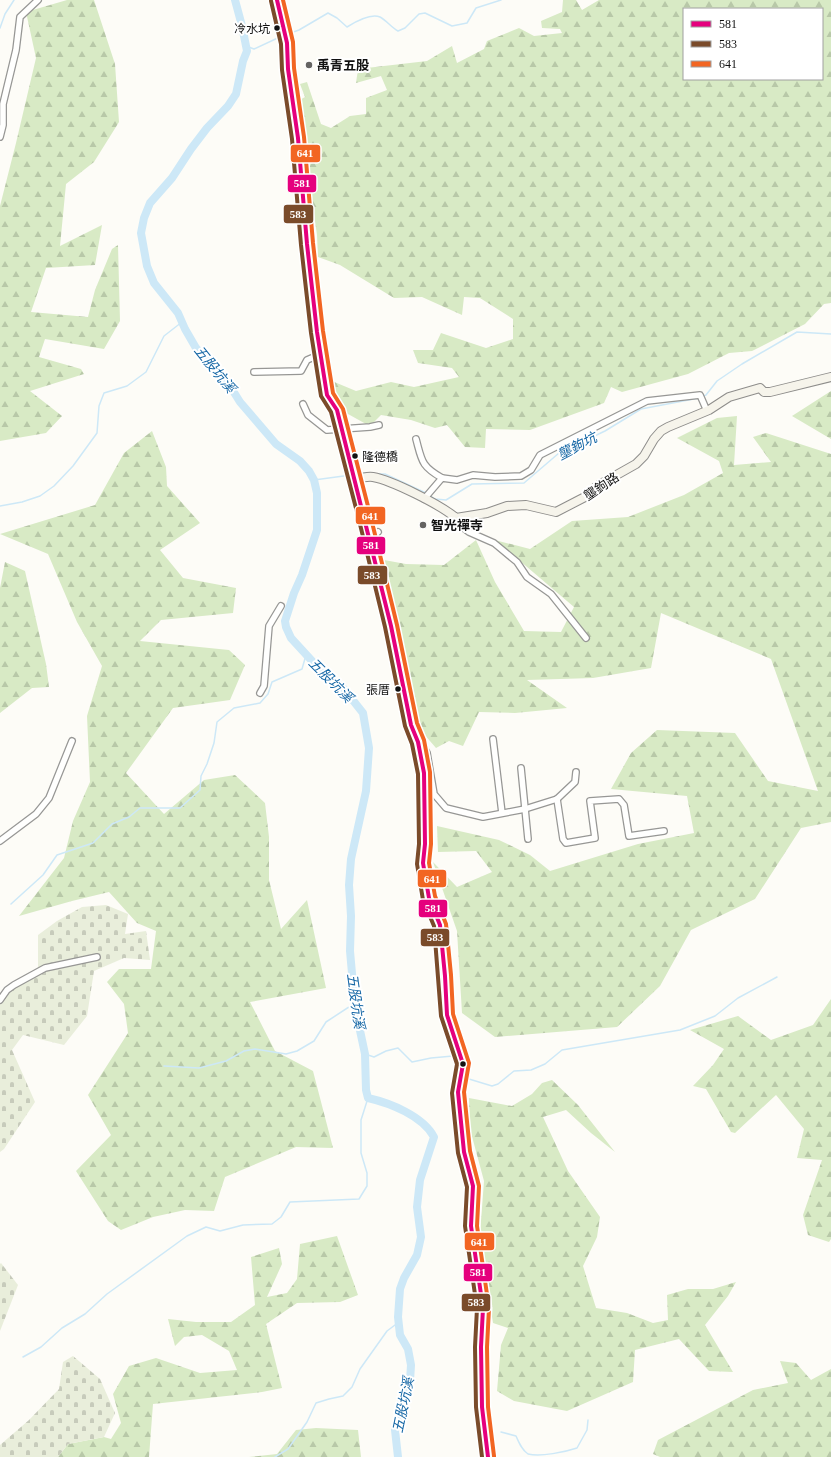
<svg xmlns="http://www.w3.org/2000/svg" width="831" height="1457" viewBox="0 0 831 1457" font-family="'Times New Roman','Noto Sans TC',serif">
  <defs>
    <pattern id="forest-firs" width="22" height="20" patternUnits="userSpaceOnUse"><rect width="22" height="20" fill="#d8eac5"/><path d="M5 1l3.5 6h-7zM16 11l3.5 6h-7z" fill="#b8c8a8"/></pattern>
    <pattern id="cemetery-stones" width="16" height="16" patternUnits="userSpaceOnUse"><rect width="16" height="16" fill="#e9eedb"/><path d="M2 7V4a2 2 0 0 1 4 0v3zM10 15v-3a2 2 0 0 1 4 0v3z" fill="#c7cbbb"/></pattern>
  </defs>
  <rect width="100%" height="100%" fill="#fdfcf7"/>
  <!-- forest -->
  <g fill="url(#forest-firs)" fill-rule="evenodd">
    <polygon points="67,0 94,0 115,64 119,122 94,162 66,184 60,246 102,225 95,265 46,268 31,312 88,317 95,290 112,249 118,245 120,321 104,349 45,339 39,357 81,369 84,374 30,391 62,416 46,433 0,441 0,206 16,143 36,58 26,12"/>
    <path d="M563,0H576L582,10L599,0H831V303L824,304L805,324L752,351L729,353L688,374L622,392L611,387L604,403L530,430L486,429L485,448L465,447L447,425L435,428L411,420L381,415L373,423L366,424L339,409L332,381L356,391L391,382L414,387L459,377L452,368L418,363L413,350H433L441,333L486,348L513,339V319L480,298L464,297L462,315L422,297L394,298L340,265L318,257L317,235L298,101L305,97L300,84L307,82L321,124L331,128L350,116L366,114V98L387,90L381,76L356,83L358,69L427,61L452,46L457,63L484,49L487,41L519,28L534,36L562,33L560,29L542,28L541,21L562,12ZM684,9H822V79H684Z"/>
    <polygon points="831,391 831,439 792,416"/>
    <polygon points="737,416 734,465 771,462 753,437 766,433 831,454 831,822 801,828 755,899 691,930 660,986 617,1027 495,1037 462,1013 457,931 433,862 457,887 492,872 476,851 438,852 437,826 499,840 530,855 550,871 638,844 694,833 687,796 611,789 631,753 657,730 735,733 768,781 818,791 771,659 661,613 651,668 593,678 527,680 567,708 515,713 479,712 463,746 449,741 436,748 417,726 384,560 406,564 444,565 476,540 495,582 524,631 561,632 574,607 506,549 487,538 530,549 572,521 628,517 684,495 723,473 719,461 677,438 717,418"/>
    <polygon points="152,431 166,467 167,486 200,523 160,550 183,578 236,588 233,613 161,620 140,641 229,650 245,665 230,700 173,708 126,773 164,814 204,780 235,775 265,803 269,837 269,880 281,929 307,900 326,988 250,1002 275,1051 313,1071 333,1148 296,1147 225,1177 214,1211 185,1210 153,1217 121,1230 108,1221 76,1171 111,1135 88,1095 128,1033 124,1004 107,982 119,969 151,969 156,931 137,923 109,892 72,901 19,916 64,858 73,821 90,782 87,716 102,666 77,622 48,554 0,534 95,505 124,453"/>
    <polygon points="5,562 25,571 46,664 49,687 32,688 0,713 0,588"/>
    <polygon points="831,999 831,1239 829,1242 808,1235 803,1215 822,1160 797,1158 804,1129 776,1095 735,1133 731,1132 706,1089 693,1086 713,1065 724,1049 690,1030 738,1016 771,1040 813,1025"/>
    <polygon points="552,1080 578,1105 615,1152 591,1133 566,1110 543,1117 568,1171 600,1217 597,1237 583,1266 596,1308 627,1313 653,1323 668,1320 667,1295 688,1289 713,1289 736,1282 728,1296 705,1325 733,1372 709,1371 679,1339 635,1350 633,1382 567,1411 514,1401 497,1391 501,1345 508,1328 493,1323 480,1234 484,1181 470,1129 469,1098 512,1106 532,1094 542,1083"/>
    <polygon points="337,1236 358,1295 340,1302 297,1303 266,1324 282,1388 262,1392 153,1404 149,1457 58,1457 68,1444 104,1437 111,1439 121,1423 113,1394 129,1366 156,1358 200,1373 237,1370 229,1351 202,1335 184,1337 175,1346 168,1319 196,1322 231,1322 255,1305 251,1257 279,1248 282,1264 267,1297 287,1293 297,1279 300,1244"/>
    <polygon points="780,1361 796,1363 811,1380 831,1369 831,1457 660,1457 653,1454 658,1440 753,1390 788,1383"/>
    <polygon points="316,1428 358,1430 361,1457 249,1457 277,1454 296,1430"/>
  </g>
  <!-- cemetery -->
  <g fill="url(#cemetery-stones)">
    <polygon points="106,905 128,914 125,934 146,931 150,960 124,958 94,971 87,1016 64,1045 23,1035 12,1050 35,1102 4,1149 0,1152 0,994 38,968 38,935 57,921 82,907"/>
    <polygon points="1,1263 18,1285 0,1331 0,1264"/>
    <polygon points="73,1356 100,1379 115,1413 104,1437 68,1444 58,1457 0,1457 0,1445 29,1420 59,1389 63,1362"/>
  </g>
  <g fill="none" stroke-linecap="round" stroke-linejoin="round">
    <!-- stream -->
    <g stroke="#cde8f7" stroke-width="1.5">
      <polyline points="0,28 5,14 14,0"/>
      <path d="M288,34L299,30L328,13L337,18L347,27C355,22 370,13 380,17C386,20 391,27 398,31L405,28L419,14L425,13L452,26L467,23L476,8L501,0"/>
      <polyline points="246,46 254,49 282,36"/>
      <polyline points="356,474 366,473"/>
      <polyline points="376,474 385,474 426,493"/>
      <polyline points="314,480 351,475"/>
      <polyline points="429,495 435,499 446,500 472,484 524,483 559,453 605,431 641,409 699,398 706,395 717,381 742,364 797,332 831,334"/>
      <polyline points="0,506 22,502 40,496 54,486 73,466 97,433 99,406 104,393 127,386 146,372 164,336 182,322"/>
      <polyline points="11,904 43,875 57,855 93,843 112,824 129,817 140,808 180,808 200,790 201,776 207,764 214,743 217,722 234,708 260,703 268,694 272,682 302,669 306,655"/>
      <polyline points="365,1054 374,1057 386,1051 398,1048 412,1062 431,1058 453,1056 460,1066"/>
      <polyline points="164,1066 199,1068 226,1061 244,1051 255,1049 286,1054 297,1051 314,1041 326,1022 355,1003"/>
      <polyline points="465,1074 469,1079 492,1086 498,1084 514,1071 531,1070 545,1064 562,1050 680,1030 715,1016 738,998 777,977"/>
      <polyline points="23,1357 41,1347 62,1328 85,1314 107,1294 187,1236 206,1227 220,1231 243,1225 272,1224 281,1217 290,1202 359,1199 367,1186 367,1173 361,1153 361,1120 368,1098"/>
      <path d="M501,1432L516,1436C519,1443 522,1450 528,1454C541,1457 565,1452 577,1448L587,1430L588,1420"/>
      <polyline points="275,1457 288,1449 307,1422 316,1403 329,1399 343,1396 352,1387 360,1369 387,1331 399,1322"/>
    </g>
    <!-- river -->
    <path stroke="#cde8f7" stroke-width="8" d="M235,0L242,26L247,51L243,61L236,94L228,106L207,128L191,149L172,178L150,203L144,218L141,233L147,266L154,283L178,313L185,329L196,348L230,386L240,402L276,444L300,461L309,471L314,480L317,493V530L302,575L294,593L285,621L286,627L291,638L313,662L344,689L363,713L369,748L366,791L351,859L349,885L351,916L350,951L355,1007L365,1054L366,1090L368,1098C390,1103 423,1116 434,1137L420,1180L417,1207L421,1237L417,1255L404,1278L400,1289L398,1317L400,1335L408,1349L411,1365L410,1381L402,1399L395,1430L398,1457"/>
    <defs>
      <g id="street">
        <polyline points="0,137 3,125 3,104 16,50 20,17 38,0"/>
        <polyline points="254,372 301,371 307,360 321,354"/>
        <polyline points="303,404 308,415 327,430 370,427 379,425"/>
        <path d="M416,439C422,461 421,466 442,478"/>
        <polyline points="424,499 442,478 457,480 473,475 495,477 521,476 531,470 540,455 647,401 700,395 707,411"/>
        <polyline points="456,518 461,526 469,532 494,543 517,562 527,577 551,594 586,638"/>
        <polyline points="370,539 378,532"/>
        <polyline points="260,693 264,686 269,626 281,606"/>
        <polyline points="493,739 502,813"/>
        <polyline points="418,742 422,744 427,753 434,794 446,808 483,817 525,809 557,799 575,782 576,772"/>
        <polyline points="521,768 528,839"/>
        <polyline points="557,799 563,839 566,843 595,838 590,801 619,799 624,805 629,836 664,831"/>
        <polyline points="0,841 36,814 49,798 72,741"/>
        <polyline points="0,1000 7,990 14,985 45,968 97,957"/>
      </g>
      <g id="secondary">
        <polyline points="277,0 287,43 288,69 298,138 307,244 317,332 327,395 337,410 364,515 391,626 411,725 418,742 424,773 425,844 423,863 429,898 440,925 445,976 447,1015 463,1064 458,1092 464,1152 473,1186 471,1226 483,1308 481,1347 482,1407 488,1457"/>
        <path d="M355,480C361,478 366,476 373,477C391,480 441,505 456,518L487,513L507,506L526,505L556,512L585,497L597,486L636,464L644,456L654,439L661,431L668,427L709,410L729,397L760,388L764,392H770L831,377"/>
      </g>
    </defs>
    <!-- street casing -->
    <use href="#street" stroke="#979795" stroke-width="8"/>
    <!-- secondary casing -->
    <use href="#secondary" stroke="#8e8d8b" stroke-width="10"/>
    <!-- street -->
    <use href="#street" stroke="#fffffe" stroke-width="5.5"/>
    <!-- secondary -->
    <use href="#secondary" stroke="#f6f4eb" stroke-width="8"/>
    <defs>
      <polyline id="bus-1" points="277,0 287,43 288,69 298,138 307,244 317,332 327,395 337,410 391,626 411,725 418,742 424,773 425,844 423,863 429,898 440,925 445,976 447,1015 463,1064 458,1092 464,1152 473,1186 471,1226 483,1308 481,1347 482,1407 488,1457"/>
      <polyline id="bus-2" points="271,1 281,44 282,70 292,139 301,245 311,333 321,396 331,412 358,516 385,627 405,726 412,744 418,774 419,844 417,864 423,900 434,926 441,1016 457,1064 452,1093 458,1153 467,1187 465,1226 477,1308 475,1347 476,1407 482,1457"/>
      <polyline id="bus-3" points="283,0 293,42 294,68 304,137 313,243 323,331 333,393 343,409 370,514 397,625 417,723 424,740 430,772 431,844 429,863 435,896 446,924 451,975 453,1014 469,1063 464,1092 470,1151 479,1186 477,1226 489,1308 487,1347 488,1407 494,1456"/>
    </defs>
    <!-- bus-1 casing -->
    <use href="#bus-1" stroke="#fff" stroke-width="7"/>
    <!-- bus-2 casing -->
    <use href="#bus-2" stroke="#fff" stroke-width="7"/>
    <!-- bus-3 casing -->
    <use href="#bus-3" stroke="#fff" stroke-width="7"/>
    <!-- bus-1 -->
    <use href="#bus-1" stroke="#e5007d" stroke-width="4"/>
    <!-- bus-2 -->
    <use href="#bus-2" stroke="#7a4b2a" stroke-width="4"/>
    <!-- bus-3 -->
    <use href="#bus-3" stroke="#f26522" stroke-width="4"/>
  </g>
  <!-- markers -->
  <g fill="#111" stroke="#fff" stroke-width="1.5">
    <circle cx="277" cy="28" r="3.5"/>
    <circle cx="355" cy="456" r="3.5"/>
    <circle cx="398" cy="689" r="3.5"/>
    <circle cx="463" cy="1064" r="3.5"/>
  </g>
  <g fill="#646362" stroke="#fff" stroke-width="1.5">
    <circle cx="309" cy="65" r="4"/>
    <circle cx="423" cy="525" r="4"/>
  </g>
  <g text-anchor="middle" stroke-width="4" stroke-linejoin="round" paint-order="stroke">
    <!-- bus labels -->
    <g font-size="12" fill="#111" stroke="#fff" text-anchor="end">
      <text x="270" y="33">冷水坑</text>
      <text x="362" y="461" text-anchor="start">隆德橋</text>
      <text x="390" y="694">張厝</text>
    </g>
    <!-- poi labels -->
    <g font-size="13" font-weight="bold" fill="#111" stroke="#fff" text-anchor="start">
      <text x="317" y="70">禹青五股</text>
      <text x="431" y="530">智光禪寺</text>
    </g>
    <!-- street labels -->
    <g font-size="13" fill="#111" stroke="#fff">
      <text transform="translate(601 486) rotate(-34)" y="5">壟鉤路</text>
    </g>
    <!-- water labels -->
    <g font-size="14" font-style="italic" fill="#1768a6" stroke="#fff">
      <text transform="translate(215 369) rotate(51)" y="5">五股坑溪</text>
      <text transform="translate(577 446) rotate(-28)" y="5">壟鉤坑</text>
      <text transform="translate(331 680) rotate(45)" y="5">五股坑溪</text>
      <text transform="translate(356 1001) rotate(82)" y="5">五股坑溪</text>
      <text transform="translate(403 1405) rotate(-78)" y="5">五股坑溪</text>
    </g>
  </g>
  <g stroke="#fff" stroke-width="1.5">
    <rect x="290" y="144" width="31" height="19" rx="4" fill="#f26522"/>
    <rect x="287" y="174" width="30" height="19" rx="4" fill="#e5007d"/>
    <rect x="283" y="204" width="31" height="20" rx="4" fill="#7a4b2a"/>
    <rect x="355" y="506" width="31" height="19" rx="4" fill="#f26522"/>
    <rect x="356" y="536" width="30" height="19" rx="4" fill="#e5007d"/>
    <rect x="357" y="565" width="31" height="20" rx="4" fill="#7a4b2a"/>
    <rect x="417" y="869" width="30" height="19" rx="4" fill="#f26522"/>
    <rect x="418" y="899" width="30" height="19" rx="4" fill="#e5007d"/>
    <rect x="420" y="928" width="30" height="19" rx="4" fill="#7a4b2a"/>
    <rect x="464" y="1232" width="31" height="19" rx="4" fill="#f26522"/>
    <rect x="463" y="1263" width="30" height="19" rx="4" fill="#e5007d"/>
    <rect x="461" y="1293" width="30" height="19" rx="4" fill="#7a4b2a"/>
  </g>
  <g font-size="11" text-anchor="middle" font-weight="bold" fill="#fff">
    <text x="305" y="157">641</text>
    <text x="302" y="187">581</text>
    <text x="298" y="218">583</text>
    <text x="370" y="520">641</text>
    <text x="371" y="549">581</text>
    <text x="372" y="579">583</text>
    <text x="432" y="883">641</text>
    <text x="433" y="912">581</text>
    <text x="435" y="941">583</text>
    <text x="479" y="1246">641</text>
    <text x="478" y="1276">581</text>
    <text x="476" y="1306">583</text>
  </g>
  <!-- legend -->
  <rect x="683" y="8" width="140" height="72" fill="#ffffff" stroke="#a0a0a0"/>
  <rect x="691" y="21" width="20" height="6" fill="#e5007d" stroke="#a0a0a0"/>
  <text x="719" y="28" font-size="12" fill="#111111">581</text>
  <rect x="691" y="41" width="20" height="6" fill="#7a4b2a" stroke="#a0a0a0"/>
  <text x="719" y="48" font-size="12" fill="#111111">583</text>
  <rect x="691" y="61" width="20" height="6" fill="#f26522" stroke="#a0a0a0"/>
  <text x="719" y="68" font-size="12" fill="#111111">641</text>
</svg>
